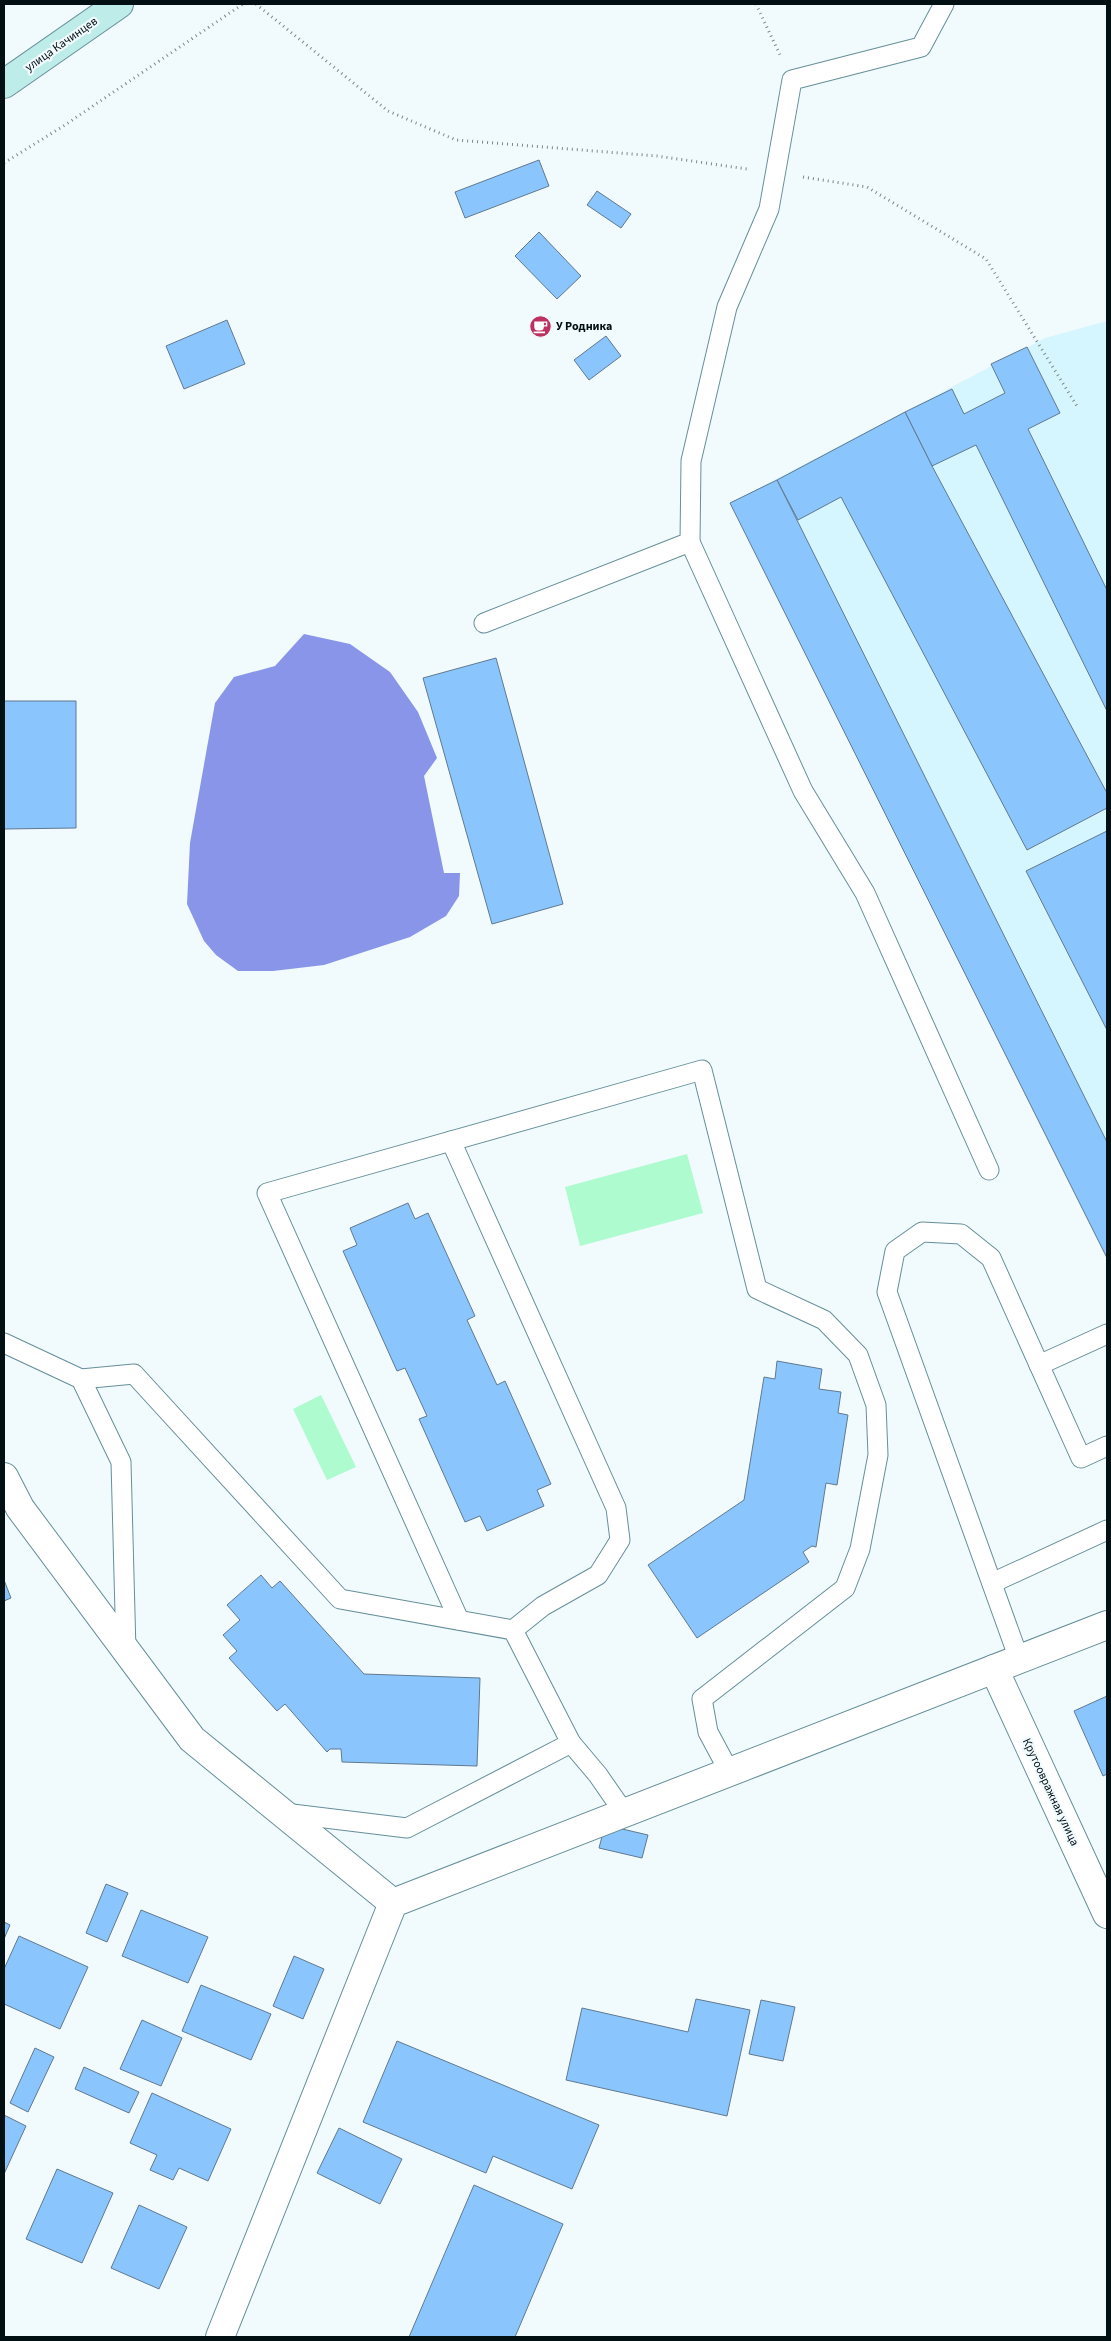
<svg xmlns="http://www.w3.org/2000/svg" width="1111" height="2341" viewBox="0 0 1111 2341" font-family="'Source Sans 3',sans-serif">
  <rect width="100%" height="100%" fill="#f1fafc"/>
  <!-- built -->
  <polygon fill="#d6f6ff" points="1107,321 1107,1258 730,503 1045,338"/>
  <!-- green -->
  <g fill="#adfbcf">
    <polygon points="687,1154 703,1213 580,1246 565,1187"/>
    <polygon points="321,1395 356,1467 327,1480 293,1409"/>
  </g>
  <!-- water -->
  <polygon fill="#8895e9" points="304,634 350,644 390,672 418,712 437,758 424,776 444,873 460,873 459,896 446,916 410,937 324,965 273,971 238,971 216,955 204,941 187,904 190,843 215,703 234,677 275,666"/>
  <!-- building -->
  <g fill="#8ac6fd" stroke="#5f7991">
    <polygon points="539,160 549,186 465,218 455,192"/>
    <polygon points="597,191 631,214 621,228 587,205"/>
    <polygon points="539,232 581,276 557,299 515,256"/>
    <polygon points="227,320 245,364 184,389 166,346"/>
    <polygon points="606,336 621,356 589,380 574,360"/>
    <polygon points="1027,347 1060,413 1028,429 1107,590 1107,711 976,445 932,466 905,412 952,389 964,414 1005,393 991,364"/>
    <polygon points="905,412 932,466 1107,793 1107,808 1027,850 841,497 798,520 777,480"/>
    <polygon points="777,480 1107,1142 1107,1258 730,503"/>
    <polygon points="496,658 563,904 492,924 423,678"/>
    <polygon points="4,701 76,701 76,828 4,829"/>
    <polygon points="1107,831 1107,1030 1026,871"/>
    <polygon points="408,1203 415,1219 428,1213 475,1316 467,1320 497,1385 505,1381 551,1484 537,1490 544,1506 487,1531 480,1516 465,1522 419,1419 427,1416 405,1368 397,1371 343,1251 357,1245 350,1228"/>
    <polygon points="777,1361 822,1369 819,1389 841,1392 838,1413 848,1415 837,1485 826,1483 816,1547 812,1546 803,1552 809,1562 697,1638 648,1565 744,1500 764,1377 775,1379"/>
    <polygon points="261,1575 272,1588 280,1581 364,1674 480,1678 477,1766 342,1762 341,1749 330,1749 327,1752 285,1704 277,1711 229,1658 237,1651 223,1635 240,1620 227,1605"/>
    <polygon points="4,1580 11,1598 4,1601"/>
    <polygon points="1107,1696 1107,1774 1103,1776 1074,1711"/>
    <polygon points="605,1825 648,1835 642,1858 599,1848"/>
    <polygon points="106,1884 128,1893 107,1942 86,1933"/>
    <polygon points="141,1910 208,1937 188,1983 122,1956"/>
    <polygon points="4,1922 10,1925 4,1939"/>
    <polygon points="19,1936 88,1967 60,2029 4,2004 4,1969"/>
    <polygon points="294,1956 324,1969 303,2019 273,2006"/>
    <polygon points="201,1985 271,2014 251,2060 182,2031"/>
    <polygon points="696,1999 750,2010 727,2116 566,2080 582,2008 688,2032"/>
    <polygon points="761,2000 795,2007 783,2061 749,2054"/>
    <polygon points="142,2020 182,2038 161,2086 120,2069"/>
    <polygon points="397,2041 599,2125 572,2189 493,2156 486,2173 363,2122"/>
    <polygon points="35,2048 54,2057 28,2112 10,2103"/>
    <polygon points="84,2067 139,2092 129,2113 75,2089"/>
    <polygon points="152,2093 231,2129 208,2181 179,2168 173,2180 150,2170 157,2155 130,2143"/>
    <polygon points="4,2115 26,2126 4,2174"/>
    <polygon points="339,2128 402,2159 380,2204 317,2173"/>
    <polygon points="57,2169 113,2193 82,2263 26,2239"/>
    <polygon points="474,2185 563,2224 515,2337 409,2337"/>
    <polygon points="139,2205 187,2227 159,2289 111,2268"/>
  </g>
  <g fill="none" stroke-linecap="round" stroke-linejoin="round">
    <defs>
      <g id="lane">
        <polyline points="690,542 803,791 865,893 989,1170"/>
        <polyline points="484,623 690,542 691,461 727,307 769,209 792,80 921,47 944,4"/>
        <polyline points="451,1141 616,1508 620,1540 598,1575 543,1606 513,1630"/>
        <polyline points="4,1343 81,1379 121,1462 126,1651"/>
        <polyline points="1039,1365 1107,1334"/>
        <polyline points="81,1379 134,1374 340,1599 513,1630 571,1743 407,1828 284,1813"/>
        <polyline points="992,1583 1107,1530"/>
        <polyline points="459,1620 267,1193 702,1070 757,1289 824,1320 858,1355 876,1405 878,1455 860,1549 845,1588 702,1699 708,1732 730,1773"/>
        <polyline points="1019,1659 887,1292 895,1251 922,1232 961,1234 991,1258 1081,1458 1107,1446"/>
        <polyline points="571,1743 598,1775 625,1814"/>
      </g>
      <g id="street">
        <polyline points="4,1477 20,1508 192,1739 393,1903"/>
        <polyline points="994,1669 1107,1914"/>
        <polyline points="220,2337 393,1903 1107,1625"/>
      </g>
      <polyline id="secondary" points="4,84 119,4"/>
    </defs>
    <!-- lane casing -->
    <use href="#lane" stroke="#668f9a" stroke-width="21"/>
    <!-- street casing -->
    <use href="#street" stroke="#668f9a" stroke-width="30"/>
    <!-- secondary casing -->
    <use href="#secondary" stroke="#668f9a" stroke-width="30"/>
    <!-- path -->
    <g stroke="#7d888b" stroke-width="3" stroke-dasharray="1 4" stroke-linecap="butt">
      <polyline points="256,4 388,111 456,140 657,156 747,169"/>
      <polyline points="756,4 780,55"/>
      <polyline points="4,163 65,125 243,4"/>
      <polyline points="803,177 867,187 986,259 1077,406"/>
    </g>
    <!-- lane -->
    <use href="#lane" stroke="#fff" stroke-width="19"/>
    <!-- street -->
    <use href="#street" stroke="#fff" stroke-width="28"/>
    <!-- secondary -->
    <use href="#secondary" stroke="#beece9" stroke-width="28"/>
  </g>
  <!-- icons -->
  <defs>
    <symbol id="cafe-disc" viewBox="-11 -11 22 22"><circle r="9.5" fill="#bd3062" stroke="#f1fafc"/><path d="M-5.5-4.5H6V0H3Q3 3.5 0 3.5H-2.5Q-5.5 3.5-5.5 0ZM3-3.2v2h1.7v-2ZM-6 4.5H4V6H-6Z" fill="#fff"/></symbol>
  </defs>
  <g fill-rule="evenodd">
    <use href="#cafe-disc" x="528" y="314" width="25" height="25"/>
  </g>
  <g text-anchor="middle" stroke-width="4.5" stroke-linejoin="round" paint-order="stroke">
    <!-- street labels -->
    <g font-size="12" fill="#021014" stroke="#f1fafc">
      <text transform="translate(61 44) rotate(-35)" y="4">улица Качинцев</text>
      <text transform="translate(1051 1792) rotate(65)" y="4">Крутоовражная улица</text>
    </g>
    <!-- poi labels -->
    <g font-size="12" font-weight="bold" fill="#021014" stroke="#f1fafc" text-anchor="start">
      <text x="556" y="330">У Родника</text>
    </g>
  </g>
  <!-- border -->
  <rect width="1111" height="2341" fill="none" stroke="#021014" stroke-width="10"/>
</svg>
